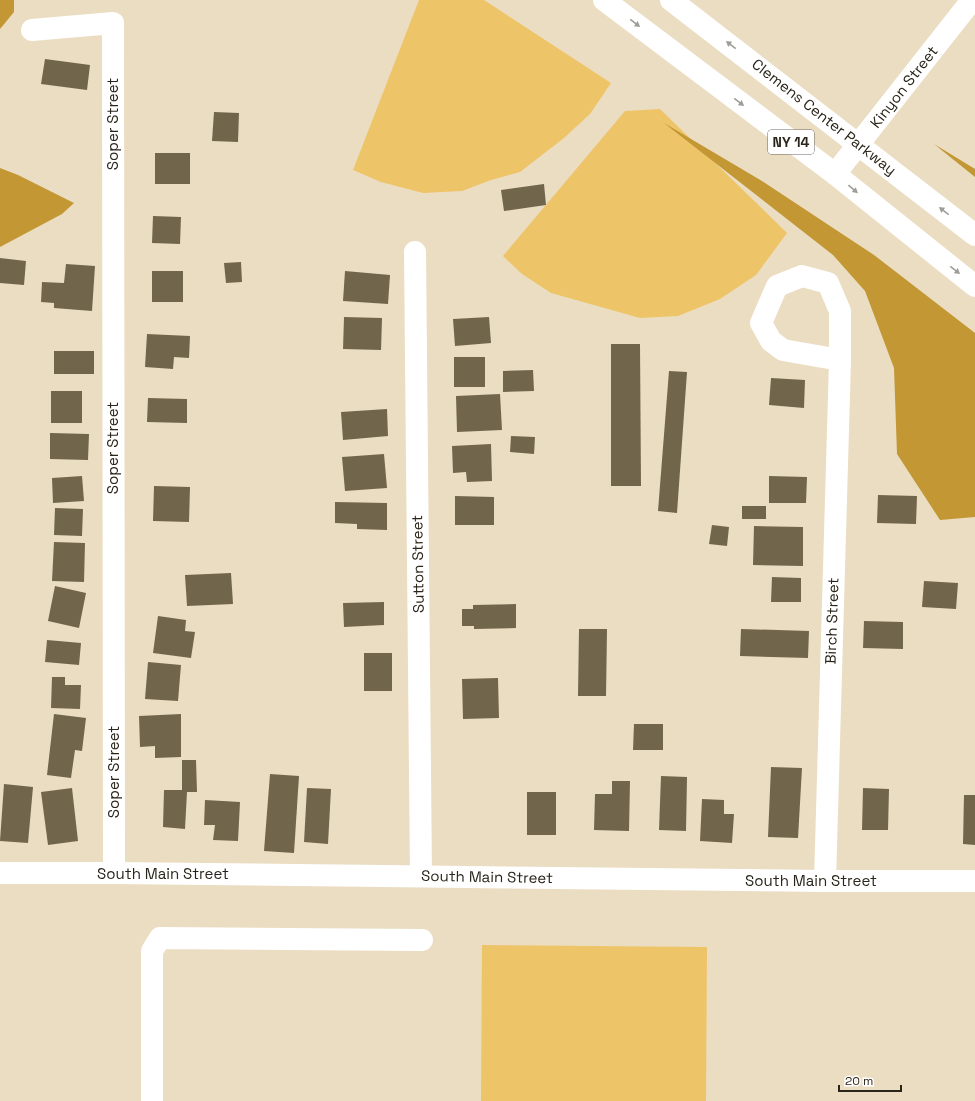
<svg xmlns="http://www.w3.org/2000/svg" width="975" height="1101" viewBox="0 0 975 1101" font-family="'Space Grotesk',sans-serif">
  <rect width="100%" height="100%" fill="#ebddc1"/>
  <!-- green -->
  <g fill="#eec469">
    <polygon points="419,0 484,0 611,83 590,114 564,138 520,172 491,180 462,191 423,193 381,182 353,170"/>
    <polygon points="660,109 787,233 756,275 720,299 678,316 640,318 551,293 522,274 503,256 625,111"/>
    <polygon points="482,945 707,947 706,1101 481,1101"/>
  </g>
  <!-- forest -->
  <g fill="#c29734">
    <polygon points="0,0 14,0 14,12 0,29"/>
    <polygon points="664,123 762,181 874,255 975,333 975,517 940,520 897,454 894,368 865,291 833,255"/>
    <polygon points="934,144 975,169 975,177"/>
    <polygon points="0,168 18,175 74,203 62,214 0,247"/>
  </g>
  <!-- building -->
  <g fill="#71654c">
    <polygon points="45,59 90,65 87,90 41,84"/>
    <polygon points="214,112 239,113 238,142 212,141"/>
    <rect x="155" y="153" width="35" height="31"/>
    <polygon points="544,184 546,205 504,211 501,190"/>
    <polygon points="153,216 181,217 180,244 152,243"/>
    <polygon points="0,258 26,261 24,285 0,283"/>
    <polygon points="241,262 242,282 226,283 224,263"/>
    <polygon points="66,264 95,266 92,311 54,308 54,303 41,302 42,282 64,283"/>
    <rect x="152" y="271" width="31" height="31"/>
    <polygon points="345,271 390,275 388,304 343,301"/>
    <polygon points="344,317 382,318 381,350 343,349"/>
    <polygon points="489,317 491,343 455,346 453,319"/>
    <polygon points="147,334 190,336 189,358 174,357 173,369 145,367"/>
    <polygon points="611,344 640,344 641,486 611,486"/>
    <rect x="54" y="351" width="40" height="23"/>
    <rect x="454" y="357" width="31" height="30"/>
    <polygon points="533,370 534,391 503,392 503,371"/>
    <polygon points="669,371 687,372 677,513 658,511"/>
    <polygon points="771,378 805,380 804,408 769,405"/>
    <rect x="51" y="391" width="31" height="32"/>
    <polygon points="500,394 502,430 457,432 456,396"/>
    <polygon points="148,398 187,399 187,423 147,422"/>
    <polygon points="387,409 388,436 343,440 341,412"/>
    <polygon points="50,433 89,434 88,460 50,459"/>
    <polygon points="511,436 535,437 534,454 510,452"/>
    <polygon points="491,444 492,481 467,482 466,472 453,473 452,446"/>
    <polygon points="384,454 387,488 345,491 342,457"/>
    <polygon points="82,476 84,501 53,503 52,478"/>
    <polygon points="769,476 807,477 806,503 769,503"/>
    <polygon points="154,486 190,487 189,522 153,521"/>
    <polygon points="878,495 917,496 916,524 877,523"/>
    <polygon points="455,496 494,497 494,525 455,525"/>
    <polygon points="335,502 387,503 387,530 357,529 357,524 335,523"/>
    <rect x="742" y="506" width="24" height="13"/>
    <polygon points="55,508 83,509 82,536 54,535"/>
    <polygon points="712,525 729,527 727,546 709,544"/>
    <polygon points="754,526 803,527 803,566 753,565"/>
    <polygon points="54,542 85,543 84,582 52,581"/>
    <polygon points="231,573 233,604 187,606 185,575"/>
    <polygon points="772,577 801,578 801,602 771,602"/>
    <polygon points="924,581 958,583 956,609 922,607"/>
    <polygon points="55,586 86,593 79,628 48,621"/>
    <polygon points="384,602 384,625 344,627 343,603"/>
    <polygon points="516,604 516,628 474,629 474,626 462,626 462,609 473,609 473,605"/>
    <polygon points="158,616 186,620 185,631 195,632 191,658 153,653"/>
    <polygon points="864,621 903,622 903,649 863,648"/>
    <polygon points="579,629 607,629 606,696 578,696"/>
    <polygon points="741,629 809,631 808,658 740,656"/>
    <polygon points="47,640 81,643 79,665 45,662"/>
    <rect x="364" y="653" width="28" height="38"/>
    <polygon points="148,662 181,665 178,701 145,699"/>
    <polygon points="52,677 65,677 65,685 81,685 80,709 51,708"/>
    <polygon points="498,678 499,718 463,719 462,679"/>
    <polygon points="54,714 86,718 82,751 75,750 71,778 47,775"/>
    <polygon points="181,714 181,757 155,758 155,746 140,747 139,716"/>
    <polygon points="634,724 663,724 663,750 633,750"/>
    <polygon points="182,760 196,760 197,792 187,792 185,829 163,827 164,790 182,790"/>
    <polygon points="771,767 802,768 798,838 768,837"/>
    <polygon points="270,774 299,776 294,853 264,851"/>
    <polygon points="661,776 687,777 686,831 659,830"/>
    <polygon points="612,781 630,781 629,831 594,830 595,794 612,794"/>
    <polygon points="4,784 33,787 28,843 0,841"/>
    <polygon points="72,788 78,841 48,845 41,792"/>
    <polygon points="307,788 331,789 328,844 304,842"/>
    <polygon points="863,788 889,789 888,830 862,830"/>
    <rect x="527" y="792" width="29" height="43"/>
    <polygon points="964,795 975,795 975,845 963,844"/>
    <polygon points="702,799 724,800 724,814 734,814 732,843 700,841"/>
    <polygon points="205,800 240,802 238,841 213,840 215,825 204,825"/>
  </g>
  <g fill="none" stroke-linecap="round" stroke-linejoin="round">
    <!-- minor -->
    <g stroke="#fff" stroke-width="22">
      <polyline points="32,30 113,23 114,873"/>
      <polyline points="835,174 972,0"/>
      <polyline points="415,252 421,876"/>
      <polyline points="0,873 114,873 825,881 975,881"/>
      <polyline points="825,881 840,360 840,311 828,283 802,276 777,286 761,323 771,341 783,350 840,360"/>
      <polyline points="152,1101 152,951 160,938 422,940"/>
    </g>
    <!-- major -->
    <g stroke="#fff" stroke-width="22">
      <polyline points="604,0 835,174 975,286"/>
      <polyline points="671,0 975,235"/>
    </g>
  </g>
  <!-- one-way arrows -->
  <defs><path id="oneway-solid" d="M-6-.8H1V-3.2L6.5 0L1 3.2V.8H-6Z"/></defs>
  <g fill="#9f9d98">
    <use href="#oneway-solid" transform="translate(635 23) rotate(37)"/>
    <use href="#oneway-solid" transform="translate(731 45) rotate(-142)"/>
    <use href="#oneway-solid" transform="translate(739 102) rotate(37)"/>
    <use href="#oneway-solid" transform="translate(853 189) rotate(40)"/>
    <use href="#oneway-solid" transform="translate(944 211) rotate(-142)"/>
    <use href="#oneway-solid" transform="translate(955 270) rotate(38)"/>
  </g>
  <g text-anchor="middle" stroke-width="4" stroke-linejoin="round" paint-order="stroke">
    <!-- shield labels -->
    <rect fill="#fff" stroke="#6a665f" stroke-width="1" x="768" y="130" width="46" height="24" rx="3"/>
    <g font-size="14" font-weight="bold" fill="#2a251a">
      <text x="791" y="147">NY 14</text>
    </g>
    <!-- street labels -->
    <g font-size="15" fill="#2a251a" stroke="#fff">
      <text transform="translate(904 87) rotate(-52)" y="5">Kinyon Street</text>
      <text transform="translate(824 117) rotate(38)" y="5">Clemens Center Parkway</text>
      <text transform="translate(113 124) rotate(-90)" y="5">Soper Street</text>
      <text transform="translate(113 448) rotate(-90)" y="5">Soper Street</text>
      <text transform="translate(418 564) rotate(-91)" y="5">Sutton Street</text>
      <text transform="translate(832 621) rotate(-88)" y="5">Birch Street</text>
      <text transform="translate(114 772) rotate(-90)" y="5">Soper Street</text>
      <text x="163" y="879">South Main Street</text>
      <text transform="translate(487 877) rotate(1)" y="5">South Main Street</text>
      <text x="811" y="886">South Main Street</text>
    </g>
  </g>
  <!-- scale -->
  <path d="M839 1085v6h62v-6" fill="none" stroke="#2a251a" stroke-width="2"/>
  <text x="845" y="1085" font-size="12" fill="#2a251a" stroke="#ffffff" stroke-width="3" paint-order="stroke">20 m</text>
</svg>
